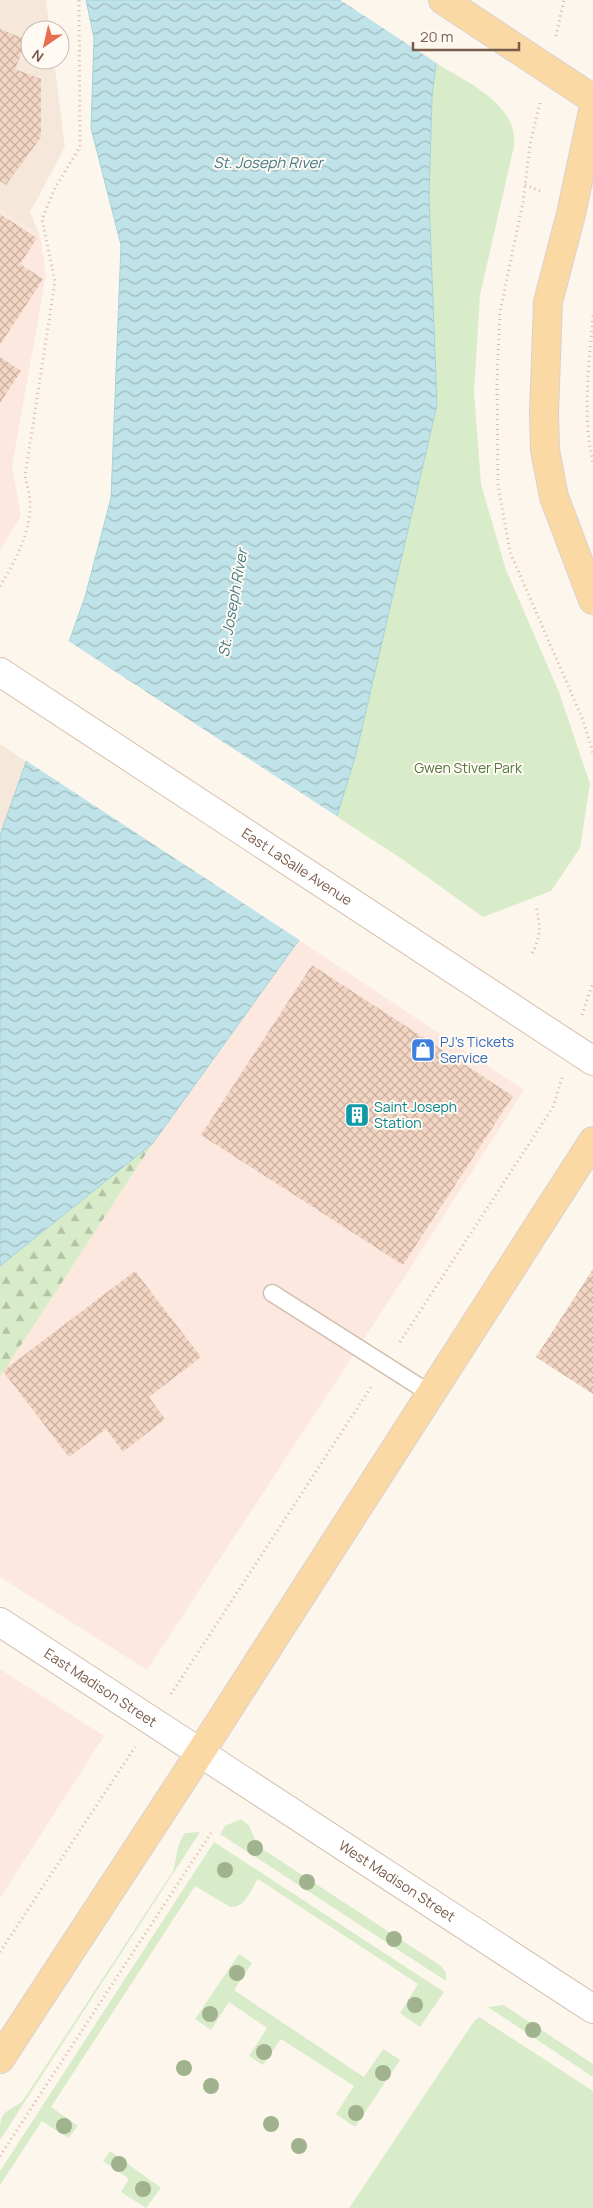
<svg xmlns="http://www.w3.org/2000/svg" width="593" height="2208" viewBox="0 0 593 2208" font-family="Manrope,sans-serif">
  <defs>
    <pattern id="forest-firs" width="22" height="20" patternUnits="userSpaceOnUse" patternTransform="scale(1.25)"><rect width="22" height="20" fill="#d8ecc9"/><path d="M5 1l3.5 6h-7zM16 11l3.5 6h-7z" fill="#b4c2a5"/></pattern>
    <pattern id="water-waves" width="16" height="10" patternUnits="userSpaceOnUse" patternTransform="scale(1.25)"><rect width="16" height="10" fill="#bfe3e8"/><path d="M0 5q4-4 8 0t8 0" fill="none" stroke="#a0bbbe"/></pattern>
    <pattern id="building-cross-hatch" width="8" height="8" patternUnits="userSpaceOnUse" patternTransform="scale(1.25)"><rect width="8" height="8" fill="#f3d5c3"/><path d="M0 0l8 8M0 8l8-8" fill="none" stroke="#cab0a1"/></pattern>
  </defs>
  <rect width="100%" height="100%" fill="#fdf6ec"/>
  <!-- residential -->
  <g fill="#f5e8da">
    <polygon points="0,0 46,0 50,30 30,30 30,60 54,60 65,147 30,212 40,236 0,210"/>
    <polygon points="0,744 27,762 0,835"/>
  </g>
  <!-- commercial -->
  <g fill="#fde8e0">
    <polygon points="0,210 40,236 46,275 12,466 21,516 0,550"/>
    <polygon points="299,940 524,1090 409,1270 147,1670 0,1577 0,1377 153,1143"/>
    <polygon points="0,1669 104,1736 0,1898"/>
  </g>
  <!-- green -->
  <g fill="#d8ecc9">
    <path d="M436,63C466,82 519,104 514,146L480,295L474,392L481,484L506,570L559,692L590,784L580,848L551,891L483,917L402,859L336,816L356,754L437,405L429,197L432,98Z"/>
    <polygon points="241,1819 249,1826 258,1846 441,1966 446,1973 446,1981 220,1834 225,1826"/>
    <path d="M200,1832L22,2106L0,2140C0,2113 0,2115 22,2102L173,1871C178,1855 175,1848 185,1833Z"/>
    <path d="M214,1842L444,1992L420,2027L400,2013L418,1984L258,1879C250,1890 246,1908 230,1907L195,1886L51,2107L78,2126L68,2138L42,2121L0,2185V2171Z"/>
    <polygon points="239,1954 252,1963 234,1990 364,2077 383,2049 400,2060 355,2127 336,2114 354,2086 281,2039 263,2065 249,2056 267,2028 229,2002 211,2030 195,2019"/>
    <polygon points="504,2005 593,2064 593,2077 488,2007"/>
    <polygon points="479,2017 593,2091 593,2208 349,2208 475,2020"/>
    <polygon points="110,2151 161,2188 146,2208 121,2192 129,2179 103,2161"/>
  </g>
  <!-- forest -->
  <polygon fill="url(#forest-firs)" points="153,1143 0,1377 0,1266"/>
  <!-- water -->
  <polygon fill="url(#water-waves)" stroke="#a5d3da" points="86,0 455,0 436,63 432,98 429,197 437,405 356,754 299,940 153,1143 0,1266 0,835 85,597 111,498 121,245 91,128 94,38"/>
  <!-- pier -->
  <g fill="#fdf6ec">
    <polygon points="340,0 457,0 438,64"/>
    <polygon points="67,640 338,817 301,941 25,760"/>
  </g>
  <!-- building -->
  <g fill="url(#building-cross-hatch)">
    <polygon points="0,29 27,40 15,69 41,79 41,137 6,185 0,181"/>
    <polygon points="0,214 37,238 20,264 43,279 0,345"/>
    <polygon points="0,357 21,371 0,403"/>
    <polygon points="312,965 513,1096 403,1265 201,1135"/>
    <polygon points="593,1269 593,1394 536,1357"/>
    <polygon points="135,1271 201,1357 149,1397 165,1419 123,1452 106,1429 69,1457 3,1371"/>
  </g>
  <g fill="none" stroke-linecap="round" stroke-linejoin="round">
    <defs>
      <polyline id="lane" points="272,1293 431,1394"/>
      <g id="street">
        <path id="s1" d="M0,1622L593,2009"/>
      </g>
      <g id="secondary">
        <path id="s2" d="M0,672L593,1061"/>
      </g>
      <g id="primary">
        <polyline points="443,0 593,99"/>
        <polyline points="593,111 571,214 548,302 544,413 545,450 554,497 593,600"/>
        <polyline points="0,2059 200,1753 593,1141"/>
      </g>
    </defs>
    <!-- lane casing -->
    <use href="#lane" stroke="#d1beb0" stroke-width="19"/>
    <!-- street casing -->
    <use href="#street" stroke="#d1beb0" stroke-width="30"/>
    <!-- secondary casing -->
    <use href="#secondary" stroke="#d6c0b0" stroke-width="30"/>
    <!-- primary casing -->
    <use href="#primary" stroke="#dad1cd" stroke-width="30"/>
    <!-- path -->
    <g stroke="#d9b8a5" stroke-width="3" stroke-dasharray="1 4" stroke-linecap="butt">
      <polyline points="556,36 564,0"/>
      <polyline points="540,103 530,144 523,202 500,312 497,380 498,485 510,552 583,720 593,753"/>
      <polyline points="525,185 543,192"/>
      <path d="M593,316C589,364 582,416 593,463"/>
      <path d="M0,586C15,562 31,532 30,503C30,494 27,485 25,476L55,281L42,219L55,188L80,147L79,0"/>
      <path d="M532,953C542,936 540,924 536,906"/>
      <polyline points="582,1015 593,982"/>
      <polyline points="400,1342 553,1107 562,1078"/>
      <polyline points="171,1694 371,1387"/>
      <polyline points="0,1952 135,1747"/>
      <polyline points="0,2156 211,1833"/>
    </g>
    <!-- lane -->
    <use href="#lane" stroke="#fff" stroke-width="16"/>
    <!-- street -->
    <use href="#street" stroke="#fff" stroke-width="28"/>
    <!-- secondary -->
    <use href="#secondary" stroke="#fff" stroke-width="28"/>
    <!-- primary -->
    <use href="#primary" stroke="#fbd9a5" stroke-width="28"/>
  </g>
  <!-- trees -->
  <g fill="#a0b28e">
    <circle cx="255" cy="1848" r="8"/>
    <circle cx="225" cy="1870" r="8"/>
    <circle cx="307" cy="1882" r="8"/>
    <circle cx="394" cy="1939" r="8"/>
    <circle cx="237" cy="1973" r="8"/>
    <circle cx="415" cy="2005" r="8"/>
    <circle cx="210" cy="2014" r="8"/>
    <circle cx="533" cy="2030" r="8"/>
    <circle cx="264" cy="2052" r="8"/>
    <circle cx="184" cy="2068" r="8"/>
    <circle cx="383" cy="2073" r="8"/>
    <circle cx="211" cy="2086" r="8"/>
    <circle cx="356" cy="2113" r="8"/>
    <circle cx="271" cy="2124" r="8"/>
    <circle cx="64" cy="2126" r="8"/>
    <circle cx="299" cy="2146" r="8"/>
    <circle cx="119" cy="2164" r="8"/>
    <circle cx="143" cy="2189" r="8"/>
  </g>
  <!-- icons -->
  <defs>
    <symbol id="shop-square" viewBox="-11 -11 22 22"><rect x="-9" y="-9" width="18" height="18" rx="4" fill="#3f7fe0" stroke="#fffaf3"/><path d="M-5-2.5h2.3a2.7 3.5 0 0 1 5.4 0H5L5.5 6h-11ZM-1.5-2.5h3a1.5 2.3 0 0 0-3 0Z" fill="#fff"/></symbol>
    <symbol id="building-square" viewBox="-11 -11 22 22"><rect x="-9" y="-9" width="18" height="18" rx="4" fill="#0f9aa8" stroke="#fffaf3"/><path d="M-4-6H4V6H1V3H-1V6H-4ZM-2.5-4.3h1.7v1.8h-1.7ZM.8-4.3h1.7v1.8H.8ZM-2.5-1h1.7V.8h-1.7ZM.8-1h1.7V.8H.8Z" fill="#fff"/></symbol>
  </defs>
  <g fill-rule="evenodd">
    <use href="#shop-square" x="409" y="1036" width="28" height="28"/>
    <use href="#building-square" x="343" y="1101" width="28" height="28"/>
  </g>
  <g text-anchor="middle" stroke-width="4" stroke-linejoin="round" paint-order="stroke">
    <!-- park labels -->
    <g font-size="14" fill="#537a41" stroke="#fffaf3">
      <text x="468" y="773">Gwen Stiver Park</text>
    </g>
    <!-- street labels -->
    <g font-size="14" fill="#7a5c4d" stroke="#fffaf3">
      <text dy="5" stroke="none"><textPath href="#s2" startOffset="355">East LaSalle Avenue</textPath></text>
      <text dy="5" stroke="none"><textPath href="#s1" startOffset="120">East Madison Street</textPath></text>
      <text dy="5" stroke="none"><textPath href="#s1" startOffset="474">West Madison Street</textPath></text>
    </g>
    <!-- shop labels -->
    <g font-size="14" fill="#366cbe" stroke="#fffaf3" text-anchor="start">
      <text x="440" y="1047">PJ's Tickets<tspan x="440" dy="16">Service</tspan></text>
    </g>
    <!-- culture labels -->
    <g font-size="14" fill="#0d838f" stroke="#fffaf3" text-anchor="start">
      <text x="374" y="1112">Saint Joseph<tspan x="374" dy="16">Station</tspan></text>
    </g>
    <!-- water labels -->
    <g font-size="15" font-style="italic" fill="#437c86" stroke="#fffaf3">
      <text x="268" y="168">St. Joseph River</text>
      <text transform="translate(233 603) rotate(-80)" y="5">St. Joseph River</text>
    </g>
  </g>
  <!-- north arrow -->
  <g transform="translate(45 45) rotate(214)"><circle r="24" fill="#fffaf3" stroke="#cabbb1"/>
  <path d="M0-4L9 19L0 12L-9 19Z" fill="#e76f51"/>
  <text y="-8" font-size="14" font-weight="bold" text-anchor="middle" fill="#7a5c4d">N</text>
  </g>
  <!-- scale -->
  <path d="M413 42v8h106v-8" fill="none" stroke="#7a5c4d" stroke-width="2.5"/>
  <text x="420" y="42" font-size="15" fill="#7a5c4d" stroke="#fffaf3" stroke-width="4" paint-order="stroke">20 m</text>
</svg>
